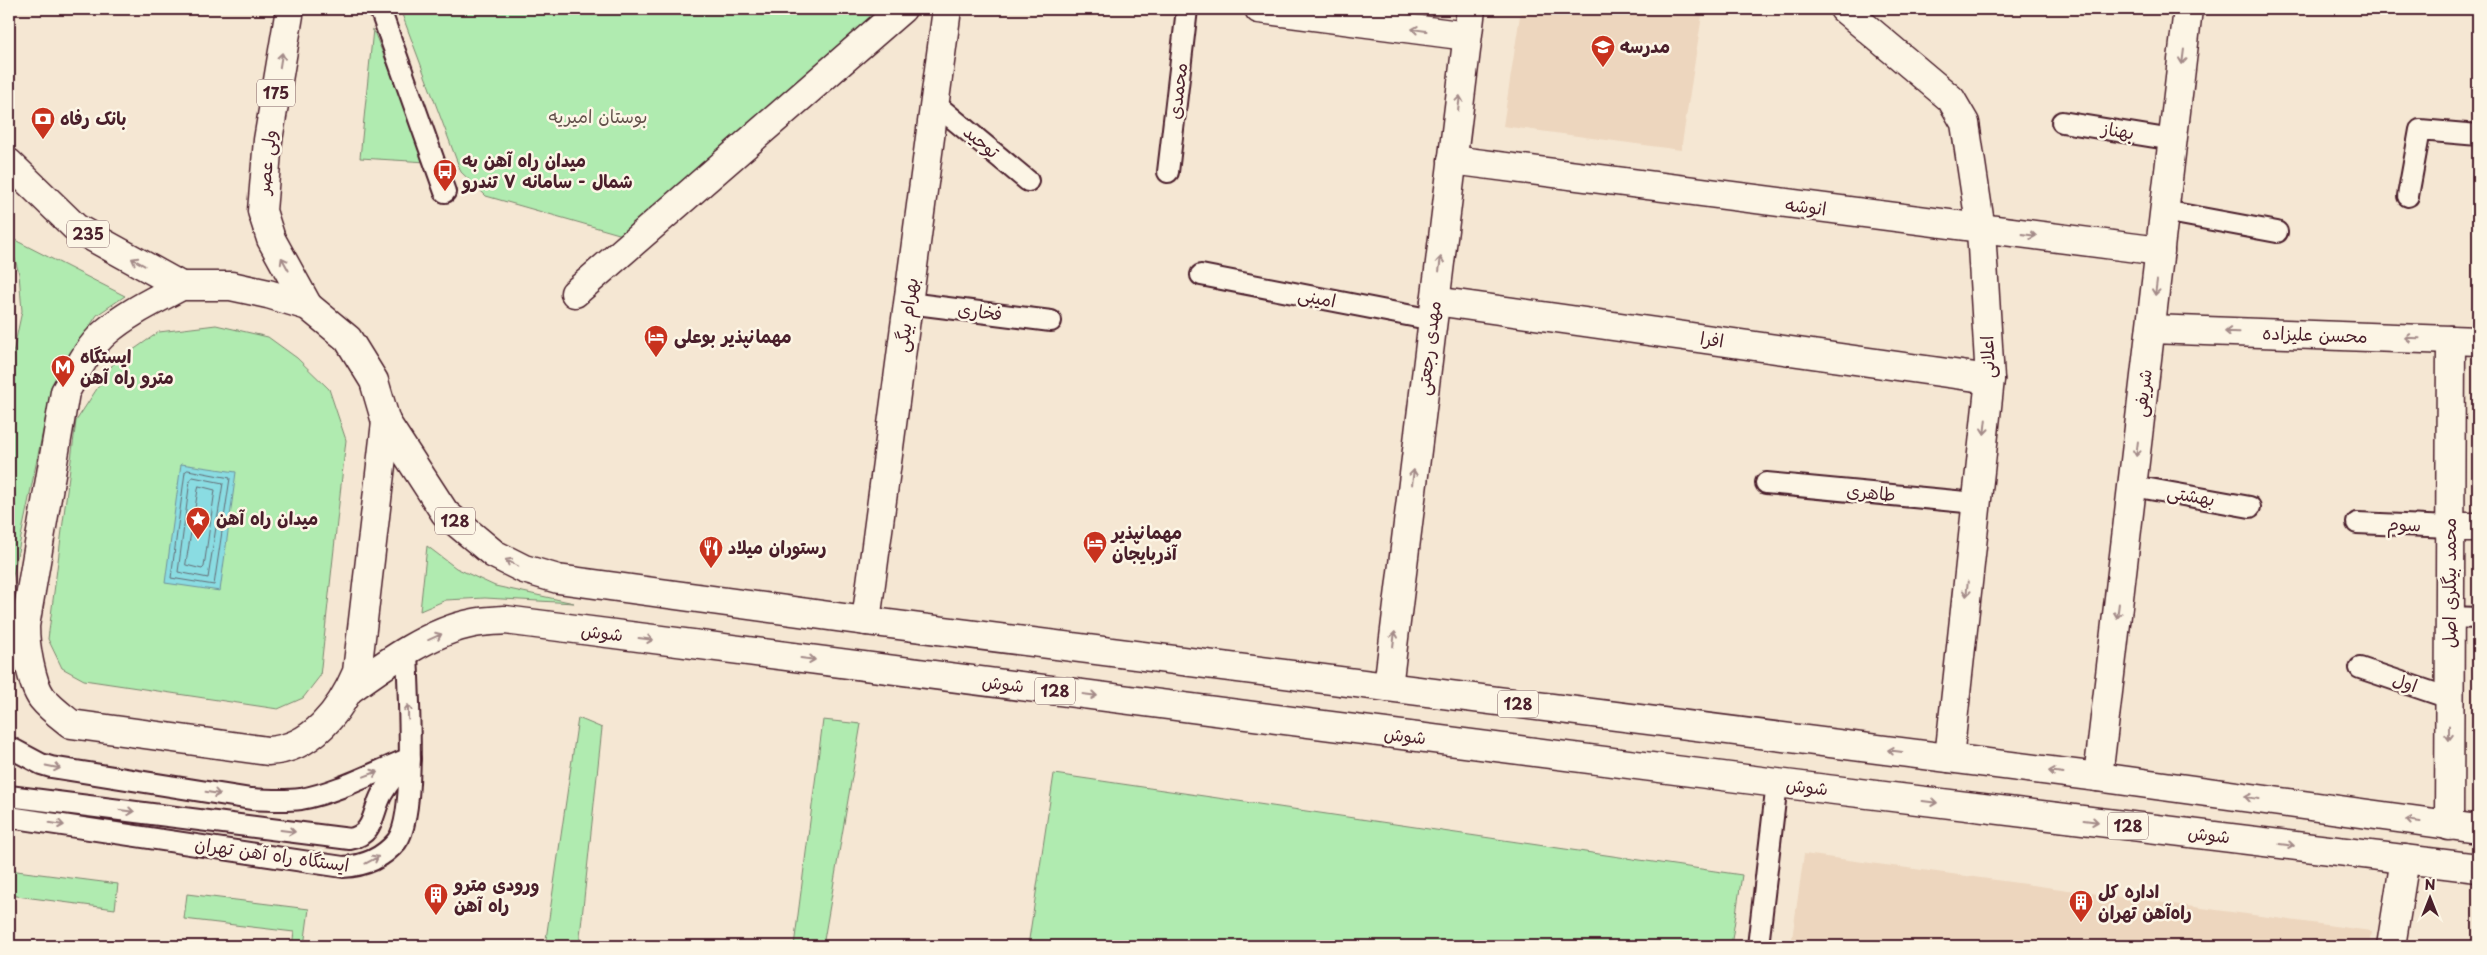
<svg xmlns="http://www.w3.org/2000/svg" width="2487" height="955" viewBox="0 0 2487 955" font-family="'Playpen Sans','Playpen Sans Arabic',sans-serif">
  <rect width="100%" height="100%" fill="#f5e7d3"/>
  <filter id="ink" filterUnits="userSpaceOnUse"><feTurbulence type="fractalNoise" baseFrequency=".02" numOctaves="2"/><feDisplacementMap in="SourceGraphic" scale="10" xChannelSelector="R" yChannelSelector="G"/><feConvolveMatrix kernelMatrix="1 2 1 2 8 2 1 2 1" color-interpolation-filters="sRGB"/></filter>
  <g filter="url(#ink)">
    <!-- built -->
    <g fill="#edd6be">
      <polygon points="1521,9 1703,9 1681,150 1503,126"/>
      <polygon points="1804,854 2371,931 2369,946 1791,946"/>
    </g>
    <!-- green -->
    <g fill="#b0ebb0" stroke="#7d856e">
      <polygon points="400,9 894,9 626,236 486,196 461,172"/>
      <polygon points="373,29 427,162 360,158"/>
      <polygon points="9,237 125,296 97,315 64,366 51,392 9,595 9,372 22,311 19,274"/>
      <polygon points="216,325 268,337 297,358 329,389 346,440 320,676 303,698 278,709 84,680 62,668 48,639 76,421 113,364 159,332"/>
      <polygon points="427,546 456,568 495,586 574,603 485,598 446,600 420,611"/>
      <polygon points="578,718 602,728 579,946 545,946"/>
      <polygon points="823,720 861,724 823,946 794,946"/>
      <polygon points="1054,774 1742,875 1731,946 1028,946"/>
      <polygon points="9,870 118,884 115,909 9,895"/>
      <polygon points="187,894 309,909 304,946 292,946 294,932 184,919"/>
    </g>
    <!-- water -->
    <polygon fill="#8adce2" stroke="#709099" points="181,464 236,472 220,591 165,583"/>
    <g fill="none" stroke-linecap="round" stroke-linejoin="round">
      <!-- shore -->
      <g stroke="#646b74" stroke-width="1">
        <polygon points="188,470 230,478 214,585 171,578 185,472"/>
        <polygon points="193,477 223,483 208,578 178,572 190,480"/>
        <polygon points="199,486 215,490 204,567 202,569 186,565"/>
      </g>
      <defs>
        <g id="service">
          <polyline points="378,9 381,12 445,192"/>
          <polyline points="934,103 1028,181"/>
          <polyline points="2062,122 2173,140"/>
          <polyline points="1168,172 1187,9"/>
          <polyline points="2408,196 2420,130 2478,135"/>
          <polyline points="2164,211 2277,232"/>
          <polyline points="1201,275 1433,320"/>
          <polyline points="908,303 1051,321"/>
          <polyline points="1766,483 1976,503"/>
          <polyline points="2133,486 2250,507"/>
          <polyline points="2357,523 2450,527"/>
          <polyline points="2450,617 2478,618"/>
          <polyline points="2360,668 2449,698"/>
          <path d="M9,747L41,764L51,767L251,799C267,800 284,801 301,799C335,793 373,773 405,760"/>
          <path d="M9,796L350,839C375,834 372,812 382,794C390,780 399,770 410,759"/>
          <path d="M9,817L343,867C364,866 383,858 397,841C417,815 408,689 407,651"/>
          <polyline points="1758,946 1777,783"/>
        </g>
        <g id="minor">
          <polyline points="1259,9 1467,36"/>
          <polyline points="1844,9 1951,99 1965,123 1981,230 1990,379 1949,758"/>
          <polyline points="1452,160 2160,251"/>
          <polyline points="575,293 902,9"/>
          <polyline points="1435,301 1990,379"/>
          <polyline points="2151,329 2478,341"/>
          <polyline points="2450,527 2478,527"/>
          <polyline points="866,621 947,9"/>
          <polyline points="2449,826 2451,340"/>
          <polyline points="2391,946 2405,859"/>
        </g>
        <g id="tertiary">
          <polyline points="1388,687 1471,9"/>
          <polyline points="2098,777 2188,9"/>
        </g>
        <g id="primary">
          <polyline points="290,9 268,140 262,211 271,239 308,306"/>
          <polyline points="9,163 76,228 181,286"/>
          <path d="M181,286H231L268,294L308,306L348,339L374,381L386,422L357,672C341,710 312,749 268,751L71,724C61,716 50,708 42,698C31,683 25,645 25,626L65,392C77,371 88,347 107,331C129,312 156,300 181,286Z"/>
          <polyline points="386,422 445,513 494,554 524,569 558,579 866,621 2098,777 2478,829"/>
          <path d="M349,690C385,664 430,631 474,623C484,621 495,621 505,620L1777,783L2478,868"/>
        </g>
      </defs>
      <!-- service casing -->
      <use href="#service" stroke="#4a1f2b" stroke-width="24"/>
      <!-- minor casing -->
      <use href="#minor" stroke="#4a1f2b" stroke-width="31"/>
      <!-- tertiary casing -->
      <use href="#tertiary" stroke="#4a1f2b" stroke-width="31"/>
      <!-- primary casing -->
      <use href="#primary" stroke="#4a1f2b" stroke-width="31"/>
      <!-- service -->
      <use href="#service" stroke="#fcf5e5" stroke-width="20"/>
      <!-- minor -->
      <use href="#minor" stroke="#fcf5e5" stroke-width="28"/>
      <!-- tertiary -->
      <use href="#tertiary" stroke="#fcf5e5" stroke-width="28"/>
      <!-- primary -->
      <use href="#primary" stroke="#fcf5e5" stroke-width="28"/>
    </g>
    <!-- one-way arrows -->
    <defs><path id="oneway-shaft" d="M-6 0H5M1.5-3L5.5 0L1.5 3" fill="none" stroke-width="1.6" stroke-linecap="round" stroke-linejoin="round" transform="scale(1.25)"/></defs>
    <g stroke="#a38a88">
      <use href="#oneway-shaft" transform="translate(1419 30) rotate(-172)"/>
      <use href="#oneway-shaft" transform="translate(2183 57) rotate(97)"/>
      <use href="#oneway-shaft" transform="translate(281 60) rotate(-81)"/>
      <use href="#oneway-shaft" transform="translate(1459 103) rotate(-83)"/>
      <use href="#oneway-shaft" transform="translate(2029 235) rotate(7)"/>
      <use href="#oneway-shaft" transform="translate(138 262) rotate(-151)"/>
      <use href="#oneway-shaft" transform="translate(285 264) rotate(-119)"/>
      <use href="#oneway-shaft" transform="translate(1440 264) rotate(-83)"/>
      <use href="#oneway-shaft" transform="translate(2156 288) rotate(97)"/>
      <use href="#oneway-shaft" transform="translate(2232 332) rotate(-178)"/>
      <use href="#oneway-shaft" transform="translate(2412 338) rotate(-178)"/>
      <use href="#oneway-shaft" transform="translate(1985 427) rotate(96)"/>
      <use href="#oneway-shaft" transform="translate(2137 449) rotate(97)"/>
      <use href="#oneway-shaft" transform="translate(1413 477) rotate(-83)"/>
      <use href="#oneway-shaft" transform="translate(512 563) rotate(-152)"/>
      <use href="#oneway-shaft" transform="translate(1967 589) rotate(96)"/>
      <use href="#oneway-shaft" transform="translate(2118 611) rotate(97)"/>
      <use href="#oneway-shaft" transform="translate(435 637) rotate(-24)"/>
      <use href="#oneway-shaft" transform="translate(646 639) rotate(7)"/>
      <use href="#oneway-shaft" transform="translate(1394 639) rotate(-83)"/>
      <use href="#oneway-shaft" transform="translate(808 659) rotate(7)"/>
      <use href="#oneway-shaft" transform="translate(1090 695) rotate(7)"/>
      <use href="#oneway-shaft" transform="translate(408 712) rotate(-91)"/>
      <use href="#oneway-shaft" transform="translate(2449 733) rotate(90)"/>
      <use href="#oneway-shaft" transform="translate(1895 751) rotate(-173)"/>
      <use href="#oneway-shaft" transform="translate(53 767) rotate(11)"/>
      <use href="#oneway-shaft" transform="translate(2056 772) rotate(-173)"/>
      <use href="#oneway-shaft" transform="translate(371 774) rotate(-21)"/>
      <use href="#oneway-shaft" transform="translate(213 793) rotate(9)"/>
      <use href="#oneway-shaft" transform="translate(2252 798) rotate(-172)"/>
      <use href="#oneway-shaft" transform="translate(1930 802) rotate(7)"/>
      <use href="#oneway-shaft" transform="translate(127 811) rotate(7)"/>
      <use href="#oneway-shaft" transform="translate(2091 821) rotate(7)"/>
      <use href="#oneway-shaft" transform="translate(2413 821) rotate(-172)"/>
      <use href="#oneway-shaft" transform="translate(57 824) rotate(9)"/>
      <use href="#oneway-shaft" transform="translate(288 831) rotate(7)"/>
      <use href="#oneway-shaft" transform="translate(2287 845) rotate(7)"/>
      <use href="#oneway-shaft" transform="translate(372 860) rotate(-28)"/>
    </g>
  </g>
  <!-- icons -->
  <defs>
    <symbol id="school-pin" viewBox="-11 -11 22 30"><path d="M0 17L-7.5 6A9.5 9.5 0 1 1 7.5 6Z" fill="#c8321e" stroke="#fcf5e5"/><path d="M0-5L7-2L0 1L-7-2ZM-4 1L0 2.5L4 1V4Q0 6-4 4Z" fill="#fff"/></symbol>
    <symbol id="bank-pin" viewBox="-11 -11 22 30"><path d="M0 17L-7.5 6A9.5 9.5 0 1 1 7.5 6Z" fill="#c8321e" stroke="#fcf5e5"/><path d="M-6-4H6V4H-6ZM0-2.3a2.3 2.3 0 1 0 0 4.6a2.3 2.3 0 1 0 0-4.6Z" fill="#fff"/></symbol>
    <symbol id="bus-pin" viewBox="-11 -11 22 30"><path d="M0 17L-7.5 6A9.5 9.5 0 1 1 7.5 6Z" fill="#c8321e" stroke="#fcf5e5"/><path d="M-5-6H5V4H4V6H2V4H-2V6H-4V4H-5ZM-3.5-4V0h7V-4ZM-3.5 1.2v1.5H-2V1.2ZM2 1.2v1.5H3.5V1.2Z" fill="#fff"/></symbol>
    <symbol id="hotel-pin" viewBox="-11 -11 22 30"><path d="M0 17L-7.5 6A9.5 9.5 0 1 1 7.5 6Z" fill="#c8321e" stroke="#fcf5e5"/><path d="M-6-4.5h1.5V1H6V5H4.5V3h-9V5H-6ZM-4 0a1.8 1.8 0 1 1 3.6 0ZM.5 0V-2.5h3Q6-2.5 6 0Z" fill="#fff"/></symbol>
    <symbol id="metro-pin" viewBox="-11 -11 22 30"><path d="M0 17L-7.5 6A9.5 9.5 0 1 1 7.5 6Z" fill="#c8321e" stroke="#fcf5e5"/><path d="M-5.5 5V-5H-3L0 0L3-5H5.5V5H3V-.5L0 4L-3-.5V5Z" fill="#fff"/></symbol>
    <symbol id="sight-pin" viewBox="-11 -11 22 30"><path d="M0 17L-7.5 6A9.5 9.5 0 1 1 7.5 6Z" fill="#c8321e" stroke="#fcf5e5"/><path d="M0-6L1.8-2.2L6-1.7L2.9 1.2L3.7 5.4L0 3.3L-3.7 5.4L-2.9 1.2L-6-1.7L-1.8-2.2Z" fill="#fff"/></symbol>
    <symbol id="restaurant-pin" viewBox="-11 -11 22 30"><path d="M0 17L-7.5 6A9.5 9.5 0 1 1 7.5 6Z" fill="#c8321e" stroke="#fcf5e5"/><path d="M-5-6h1v4h1v-4h1v4h1v-4h1v5L-1.5 .5V6h-2V.5L-5-1ZM5-6V6H3V1.5H1.5Q1.5-4 5-6Z" fill="#fff"/></symbol>
    <symbol id="building-pin" viewBox="-11 -11 22 30"><path d="M0 17L-7.5 6A9.5 9.5 0 1 1 7.5 6Z" fill="#c8321e" stroke="#fcf5e5"/><path d="M-4-6H4V6H1V3H-1V6H-4ZM-2.5-4.3h1.7v1.8h-1.7ZM.8-4.3h1.7v1.8H.8ZM-2.5-1h1.7V.8h-1.7ZM.8-1h1.7V.8H.8Z" fill="#fff"/></symbol>
  </defs>
  <g fill-rule="evenodd">
    <use href="#school-pin" x="1589" y="33" width="28" height="38"/>
    <use href="#bank-pin" x="29" y="105" width="28" height="38"/>
    <use href="#bus-pin" x="431" y="157" width="28" height="38"/>
    <use href="#hotel-pin" x="642" y="323" width="28" height="38"/>
    <use href="#metro-pin" x="49" y="353" width="28" height="38"/>
    <use href="#sight-pin" x="184" y="505" width="28" height="38"/>
    <use href="#hotel-pin" x="1081" y="529" width="28" height="38"/>
    <use href="#restaurant-pin" x="697" y="534" width="28" height="38"/>
    <use href="#building-pin" x="422" y="881" width="28" height="38"/>
    <use href="#building-pin" x="2067" y="888" width="28" height="38"/>
  </g>
  <g text-anchor="middle" stroke-width="5" stroke-linejoin="round" paint-order="stroke">
    <!-- shield labels -->
    <g fill="#fcf5e5" stroke="#7f5f63" stroke-width="1">
      <rect x="257" y="79.5" width="38" height="27" rx="4"/>
      <rect x="67" y="220.5" width="42" height="27" rx="4"/>
      <rect x="435" y="507.5" width="40" height="27" rx="4"/>
      <rect x="1035" y="677.5" width="40" height="27" rx="4"/>
      <rect x="1498" y="690.5" width="40" height="27" rx="4"/>
      <rect x="2108" y="812.5" width="40" height="27" rx="4"/>
    </g>
    <g font-size="16" font-weight="bold" fill="#4a1f2b">
      <text x="276" y="99">175</text>
      <text x="88" y="240">235</text>
      <text x="455" y="527">128</text>
      <text x="1055" y="697">128</text>
      <text x="1518" y="710">128</text>
      <text x="2128" y="832">128</text>
    </g>
    <!-- poi labels -->
    <g font-size="18" font-weight="bold" fill="#4a1f2b" stroke="#fcf5e5" text-anchor="start">
      <text x="1620" y="53">مدرسه</text>
      <text x="60" y="125">بانک رفاه</text>
      <text x="462" y="167">میدان راه آهن به<tspan x="462" dy="21">شمال - سامانه ۷ تندرو</tspan></text>
      <text x="674" y="343">مهمانپذیر بوعلی</text>
      <text x="80" y="363">ایستگاه<tspan x="80" dy="21">مترو راه آهن</tspan></text>
      <text x="216" y="525">میدان راه آهن</text>
      <text x="1112" y="539">مهمانپذیر<tspan x="1112" dy="21">آذربایجان</tspan></text>
      <text x="728" y="554">رستوران میلاد</text>
      <text x="454" y="891">ورودی مترو<tspan x="454" dy="21">راه آهن</tspan></text>
      <text x="2098" y="898">اداره کل<tspan x="2098" dy="21">راه‌آهن تهران</tspan></text>
    </g>
    <!-- street labels -->
    <g font-size="18" fill="#4a1f2b" stroke="#fcf5e5">
      <text transform="translate(1178 91) rotate(-83)" y="6">محمدی</text>
      <text transform="translate(2118 131) rotate(9)" y="6">بهناز</text>
      <text transform="translate(981 142) rotate(40)" y="6">توحید</text>
      <text transform="translate(267 162) rotate(-84)" y="6">ولی عصر</text>
      <text transform="translate(1806 207) rotate(7)" y="6">انوشه</text>
      <text transform="translate(1317 298) rotate(11)" y="6">امینی</text>
      <text transform="translate(980 312) rotate(7)" y="6">فخاری</text>
      <text transform="translate(907 315) rotate(-82)" y="6">بهرام بیگی</text>
      <text transform="translate(2315 335) rotate(2)" y="6">محسن علیزاده</text>
      <text transform="translate(1712 340) rotate(8)" y="6">افرا</text>
      <text transform="translate(1429 348) rotate(-83)" y="6">مهدی رجعتی</text>
      <text transform="translate(1988 357) rotate(-92)" y="6">اعلانی</text>
      <text transform="translate(2143 393) rotate(-83)" y="6">شریفی</text>
      <text transform="translate(1871 493) rotate(5)" y="6">طاهری</text>
      <text transform="translate(2191 496) rotate(10)" y="6">بهشتی</text>
      <text transform="translate(2404 525) rotate(2)" y="6">سوم</text>
      <text transform="translate(2450 583) rotate(-90)" y="6">محمد بیگلری اصل</text>
      <text transform="translate(602 633) rotate(7)" y="6">شوش</text>
      <text transform="translate(2405 683) rotate(19)" y="6">اول</text>
      <text transform="translate(1003 684) rotate(7)" y="6">شوش</text>
      <text transform="translate(1405 736) rotate(7)" y="6">شوش</text>
      <text transform="translate(1807 787) rotate(7)" y="6">شوش</text>
      <text transform="translate(2209 835) rotate(7)" y="6">شوش</text>
      <text transform="translate(272 855) rotate(8)" y="6">ایستگاه راه آهن تهران</text>
    </g>
    <!-- park labels -->
    <g font-size="18" fill="#64524c" stroke="#fcf5e5">
      <text x="598" y="123">بوستان امیریه</text>
    </g>
  </g>
  <!-- margin -->
  <rect width="2487" height="955" fill="none" stroke="#fcf5e5" stroke-width="30"/>
  <rect x="15" y="15" width="2457" height="925" fill="none" stroke="#4a1f2b" stroke-width="2" filter="url(#ink)"/>
  <!-- north arrow -->
  <g transform="translate(2430 898)" stroke="#fcf5e5" stroke-width="4" paint-order="stroke">
  <path d="M0-4L9 19L0 12L-9 19Z" fill="#4a1f2b"/>
  <text y="-8" font-size="14" font-weight="bold" text-anchor="middle" fill="#4a1f2b">N</text>
  </g>
</svg>
